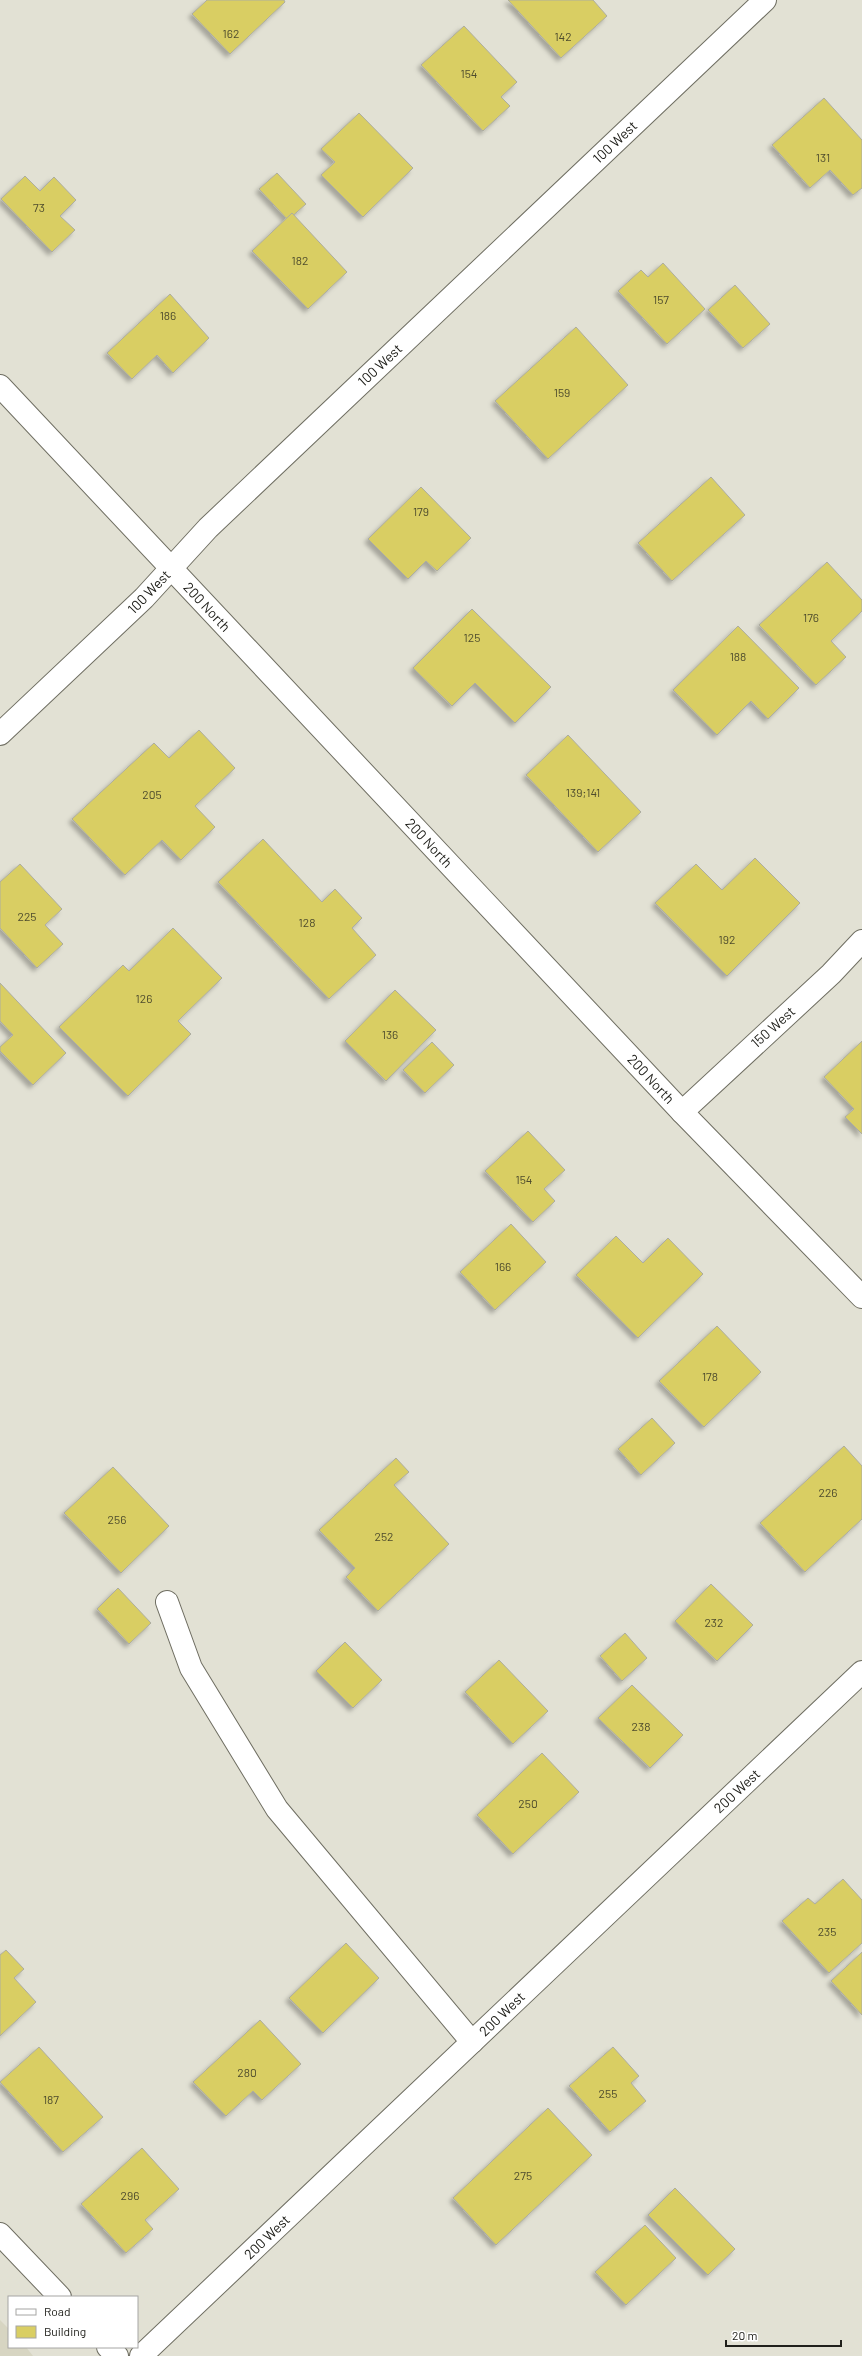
<svg xmlns="http://www.w3.org/2000/svg" width="862" height="2356" viewBox="0 0 862 2356" font-family="Barlow,sans-serif">
  <defs>
    <filter id="shadow"><feDropShadow dx="-3.5" dy="3.5" stdDeviation="2" flood-color="#0004"/></filter>
  </defs>
  <rect width="100%" height="100%" fill="#e2e1d4"/>
  <!-- built -->
  <polygon fill="#d7d5c2" points="0,2320 9,2329 9,2347 26,2347 33,2356 0,2356"/>
  <!-- building -->
  <g fill="#d9ce63" stroke="#adada0" filter="url(#shadow)">
    <polygon points="207,0 284,0 285,2 230,54 192,14"/>
    <polygon points="508,0 593,0 607,16 561,58"/>
    <polygon points="464,26 517,82 501,97 510,106 483,131 421,65"/>
    <polygon points="824,98 862,140 862,188 853,195 830,170 810,188 772,145"/>
    <polygon points="359,113 413,168 363,217 321,175 335,162 321,149"/>
    <polygon points="277,173 306,204 288,220 259,189"/>
    <polygon points="25,176 40,191 54,177 76,200 60,216 75,230 52,252 1,199"/>
    <polygon points="292,213 347,272 308,309 252,251"/>
    <polygon points="663,263 705,309 667,344 618,291 641,270 648,277"/>
    <polygon points="735,285 770,324 743,348 708,310"/>
    <polygon points="170,294 209,338 173,373 157,355 132,379 107,353"/>
    <polygon points="576,327 628,385 548,459 495,401"/>
    <polygon points="711,477 745,515 672,581 638,543"/>
    <polygon points="421,487 471,538 437,571 426,561 408,579 368,539"/>
    <polygon points="827,562 862,600 862,611 831,641 846,657 816,685 759,625"/>
    <polygon points="472,609 551,687 515,723 475,683 452,706 413,668"/>
    <polygon points="738,626 799,688 768,719 751,701 717,735 673,690"/>
    <polygon points="199,730 235,768 195,806 215,827 181,860 162,840 125,875 72,819 154,743 169,758"/>
    <polygon points="568,735 641,812 598,852 526,775"/>
    <polygon points="263,839 322,902 335,889 362,918 352,928 376,955 329,999 218,882"/>
    <polygon points="755,858 800,903 727,976 655,903 696,864 722,890"/>
    <polygon points="20,864 62,909 45,925 63,944 37,968 0,928 0,882"/>
    <polygon points="173,928 222,978 178,1021 191,1034 128,1096 59,1027 123,965 129,971"/>
    <polygon points="0,983 66,1053 33,1085 0,1051 0,1047 13,1035 0,1021"/>
    <polygon points="395,990 436,1030 386,1081 345,1041"/>
    <polygon points="862,1041 862,1134 845,1117 854,1109 824,1077"/>
    <polygon points="432,1042 454,1065 425,1093 403,1070"/>
    <polygon points="528,1131 565,1170 544,1189 555,1201 533,1222 485,1171"/>
    <polygon points="511,1224 546,1262 495,1310 460,1272"/>
    <polygon points="616,1236 643,1263 668,1238 703,1274 638,1338 576,1275"/>
    <polygon points="717,1326 761,1372 704,1427 659,1381"/>
    <polygon points="652,1418 675,1443 641,1475 618,1449"/>
    <polygon points="844,1446 862,1466 862,1519 805,1572 760,1523"/>
    <polygon points="396,1458 409,1472 394,1485 449,1544 378,1611 346,1577 355,1568 319,1530"/>
    <polygon points="113,1467 169,1526 121,1573 64,1513"/>
    <polygon points="711,1584 753,1625 717,1661 675,1621"/>
    <polygon points="118,1588 151,1623 129,1644 97,1609"/>
    <polygon points="625,1633 647,1658 622,1681 600,1656"/>
    <polygon points="345,1642 382,1680 353,1708 316,1671"/>
    <polygon points="499,1660 548,1711 513,1744 465,1692"/>
    <polygon points="632,1685 683,1735 650,1768 598,1718"/>
    <polygon points="542,1753 579,1792 513,1854 477,1815"/>
    <polygon points="843,1879 862,1900 862,1943 829,1973 782,1921 808,1898 815,1904"/>
    <polygon points="346,1943 379,1978 323,2033 289,1998"/>
    <polygon points="6,1950 24,1969 14,1978 36,2002 0,2036 0,1955"/>
    <polygon points="862,1952 862,2015 831,1981"/>
    <polygon points="260,2020 301,2064 262,2100 253,2091 226,2116 193,2082"/>
    <polygon points="39,2047 103,2117 63,2152 0,2082"/>
    <polygon points="613,2047 639,2076 631,2083 646,2101 610,2132 569,2086"/>
    <polygon points="548,2108 592,2155 496,2245 453,2198"/>
    <polygon points="142,2148 179,2189 145,2220 153,2229 126,2253 81,2204"/>
    <polygon points="675,2188 735,2249 708,2275 648,2215"/>
    <polygon points="645,2225 676,2258 626,2305 595,2272"/>
  </g>
  <g fill="none" stroke-linecap="round" stroke-linejoin="round">
    <defs>
      <g id="minor">
        <polyline points="0,386 682,1112 862,1297"/>
        <polyline points="0,734 144,598 208,528 765,0"/>
        <polyline points="682,1112 831,974 862,941"/>
        <polyline points="167,1602 191,1668 277,1809 472,2042"/>
        <polyline points="0,2234 60,2297"/>
        <polyline points="108,2347 117,2356"/>
        <polyline points="141,2356 862,1672"/>
      </g>
    </defs>
    <!-- minor casing -->
    <use href="#minor" stroke="#6f6e62" stroke-width="24"/>
    <!-- minor -->
    <use href="#minor" stroke="#fff" stroke-width="22"/>
  </g>
  <g text-anchor="middle" stroke-width="3.5" stroke-linejoin="round" paint-order="stroke">
    <!-- number labels -->
    <g font-size="12" fill="#4e4c2d">
      <text x="231" y="38">162</text>
      <text x="563" y="41">142</text>
      <text x="469" y="78">154</text>
      <text x="823" y="162">131</text>
      <text x="39" y="212">73</text>
      <text x="300" y="265">182</text>
      <text x="661" y="304">157</text>
      <text x="168" y="320">186</text>
      <text x="562" y="397">159</text>
      <text x="421" y="516">179</text>
      <text x="811" y="622">176</text>
      <text x="472" y="642">125</text>
      <text x="738" y="661">188</text>
      <text x="583" y="797">139;141</text>
      <text x="152" y="799">205</text>
      <text x="27" y="921">225</text>
      <text x="307" y="927">128</text>
      <text x="727" y="944">192</text>
      <text x="144" y="1003">126</text>
      <text x="390" y="1039">136</text>
      <text x="524" y="1184">154</text>
      <text x="503" y="1271">166</text>
      <text x="710" y="1381">178</text>
      <text x="828" y="1497">226</text>
      <text x="117" y="1524">256</text>
      <text x="384" y="1541">252</text>
      <text x="714" y="1627">232</text>
      <text x="641" y="1731">238</text>
      <text x="528" y="1808">250</text>
      <text x="827" y="1936">235</text>
      <text x="247" y="2077">280</text>
      <text x="608" y="2098">255</text>
      <text x="51" y="2104">187</text>
      <text x="523" y="2180">275</text>
      <text x="130" y="2200">296</text>
    </g>
    <!-- street labels -->
    <g font-size="14" fill="#20201b" stroke="#fff">
      <text transform="translate(615 142) rotate(-43)" y="5">100 West</text>
      <text transform="translate(380 365) rotate(-43)" y="5">100 West</text>
      <text transform="translate(149 592) rotate(-46)" y="5">100 West</text>
      <text transform="translate(207 607) rotate(47)" y="5">200 North</text>
      <text transform="translate(429 843) rotate(47)" y="5">200 North</text>
      <text transform="translate(773 1027) rotate(-42)" y="5">150 West</text>
      <text transform="translate(651 1079) rotate(47)" y="5">200 North</text>
      <text transform="translate(737 1791) rotate(-43)" y="5">200 West</text>
      <text transform="translate(502 2014) rotate(-44)" y="5">200 West</text>
      <text transform="translate(267 2237) rotate(-44)" y="5">200 West</text>
    </g>
  </g>
  <!-- legend -->
  <rect x="8" y="2296" width="130" height="52" fill="#ffffff" stroke="#a6a6a4"/>
  <rect x="16" y="2309" width="20" height="6" fill="#ffffff" stroke="#a6a6a4"/>
  <text x="44" y="2316" font-size="12" fill="#20201b">Road</text>
  <rect x="16" y="2326" width="20" height="12" fill="#d9ce63" stroke="#a6a6a4"/>
  <text x="44" y="2336" font-size="12" fill="#20201b">Building</text>
  <!-- scale -->
  <path d="M726 2340v6h115v-6" fill="none" stroke="#20201b" stroke-width="2"/>
  <text x="732" y="2340" font-size="12" fill="#20201b" stroke="#ffffff" stroke-width="3" paint-order="stroke">20 m</text>
</svg>
